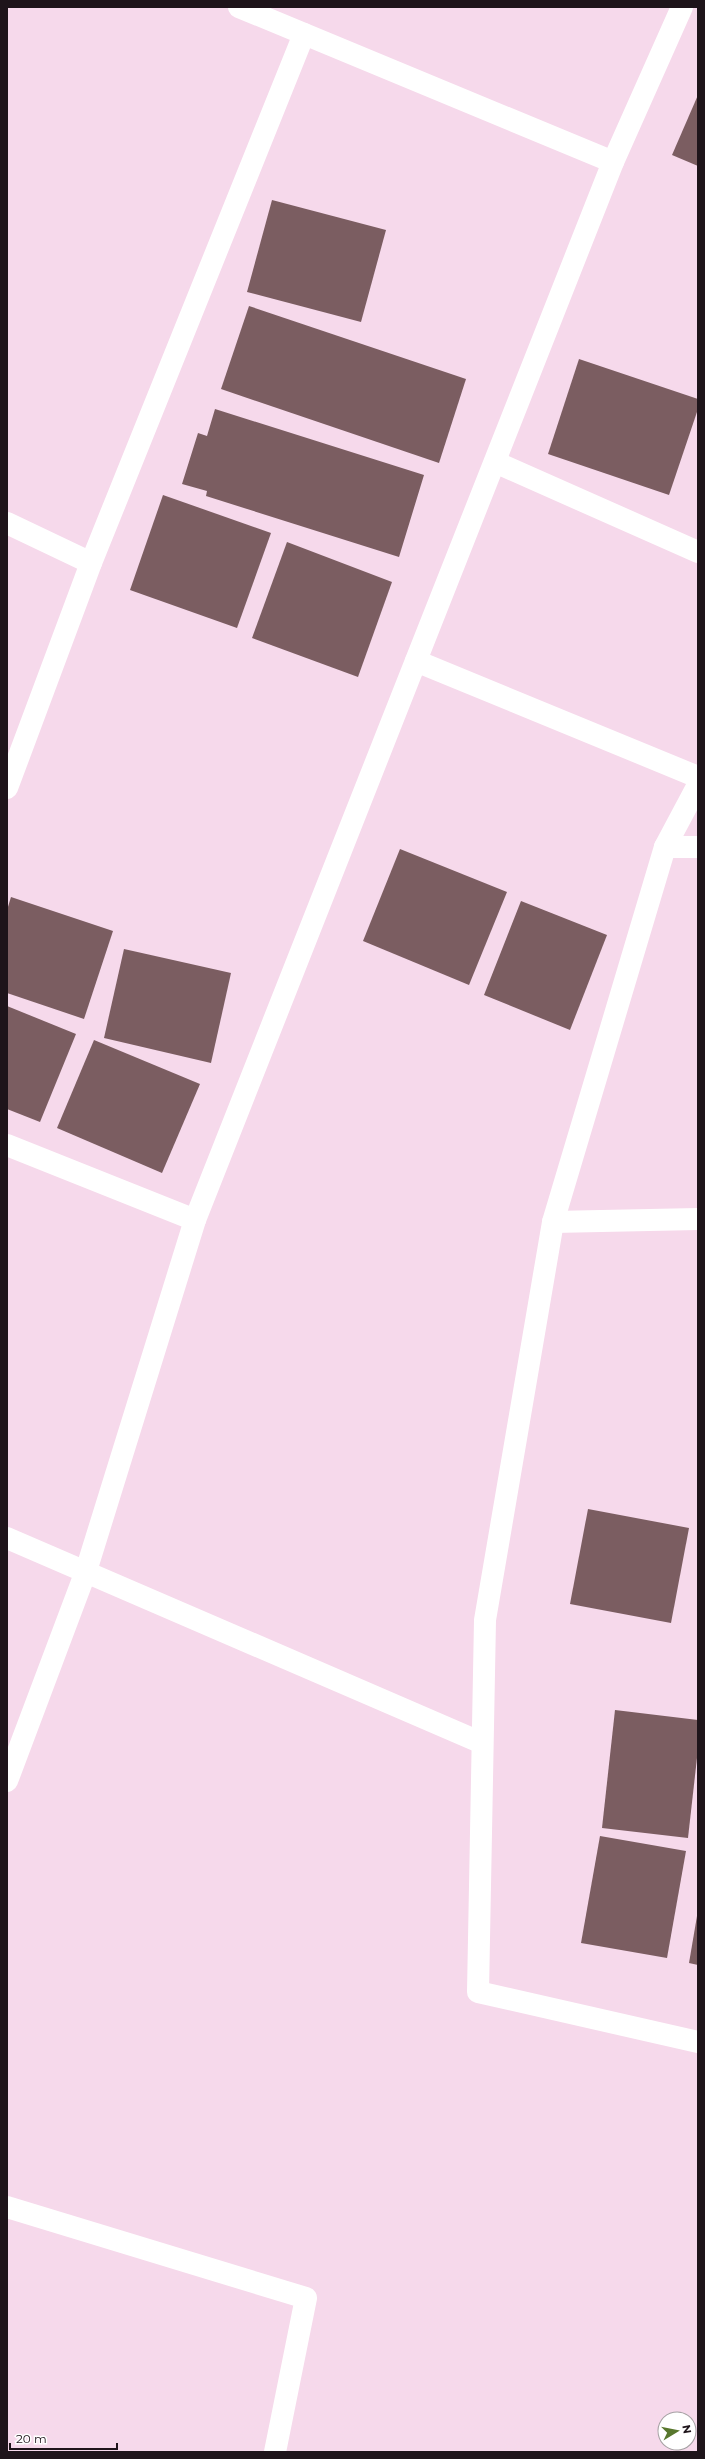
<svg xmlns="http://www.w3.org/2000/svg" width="705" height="2459" viewBox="0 0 705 2459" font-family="Montserrat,sans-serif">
  <rect width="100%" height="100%" fill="#f6d9eb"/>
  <!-- building -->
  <g fill="#7b5d61">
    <polygon points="698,95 698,166 672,155"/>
    <polygon points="272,200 386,230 361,322 247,292"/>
    <polygon points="249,306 466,379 439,463 221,389"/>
    <polygon points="579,359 698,399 698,409 669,495 548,454"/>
    <polygon points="215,409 424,475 399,557 206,496 207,491 182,484 198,433 207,436"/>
    <polygon points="163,495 271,533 237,628 130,590"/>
    <polygon points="287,542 392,582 358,677 252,638"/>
    <polygon points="400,849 507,892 469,985 363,941"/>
    <polygon points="11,897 113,931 84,1019 7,993 7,910"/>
    <polygon points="521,901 607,935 570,1030 484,995"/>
    <polygon points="124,949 231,973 211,1063 104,1038"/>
    <polygon points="7,1006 76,1034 40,1122 7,1109"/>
    <polygon points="94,1040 200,1084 162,1173 57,1128"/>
    <polygon points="588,1509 689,1528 671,1623 570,1604"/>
    <polygon points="615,1710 698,1720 698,1749 688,1838 602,1828"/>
    <polygon points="600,1836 686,1851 667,1958 581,1943"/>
    <polygon points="697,1916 698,1916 698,1965 689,1963"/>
  </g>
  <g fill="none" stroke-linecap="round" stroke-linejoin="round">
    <!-- minor -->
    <g stroke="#fff" stroke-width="22">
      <polyline points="239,7 613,162"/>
      <polyline points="495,462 698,552"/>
      <polyline points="7,523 91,563"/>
      <polyline points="416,661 698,777"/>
      <polyline points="698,785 665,847 553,1222 485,1620 478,1992 698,2042"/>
      <polyline points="7,788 91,563 304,34"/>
      <polyline points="665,847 698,847"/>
      <polyline points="7,1145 195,1220 613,162 682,7"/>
      <polyline points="553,1222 698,1219"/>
      <polyline points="7,1538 482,1743"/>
      <polyline points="7,1781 86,1571 195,1220"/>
      <polyline points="7,2207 306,2298 275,2452"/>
    </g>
  </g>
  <!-- border -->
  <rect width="705" height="2459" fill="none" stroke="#1e141a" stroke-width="16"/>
  <!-- north arrow -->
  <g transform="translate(677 2431) rotate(80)"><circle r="19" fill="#ffffff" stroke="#a5a1a3"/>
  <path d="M0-3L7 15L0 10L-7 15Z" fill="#58772d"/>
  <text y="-6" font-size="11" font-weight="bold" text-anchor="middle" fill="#1e141a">N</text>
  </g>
  <!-- scale -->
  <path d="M10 2443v6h107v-6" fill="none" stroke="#1e141a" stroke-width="2"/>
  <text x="16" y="2443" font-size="12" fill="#1e141a" stroke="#ffffff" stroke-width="3" paint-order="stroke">20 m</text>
</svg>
